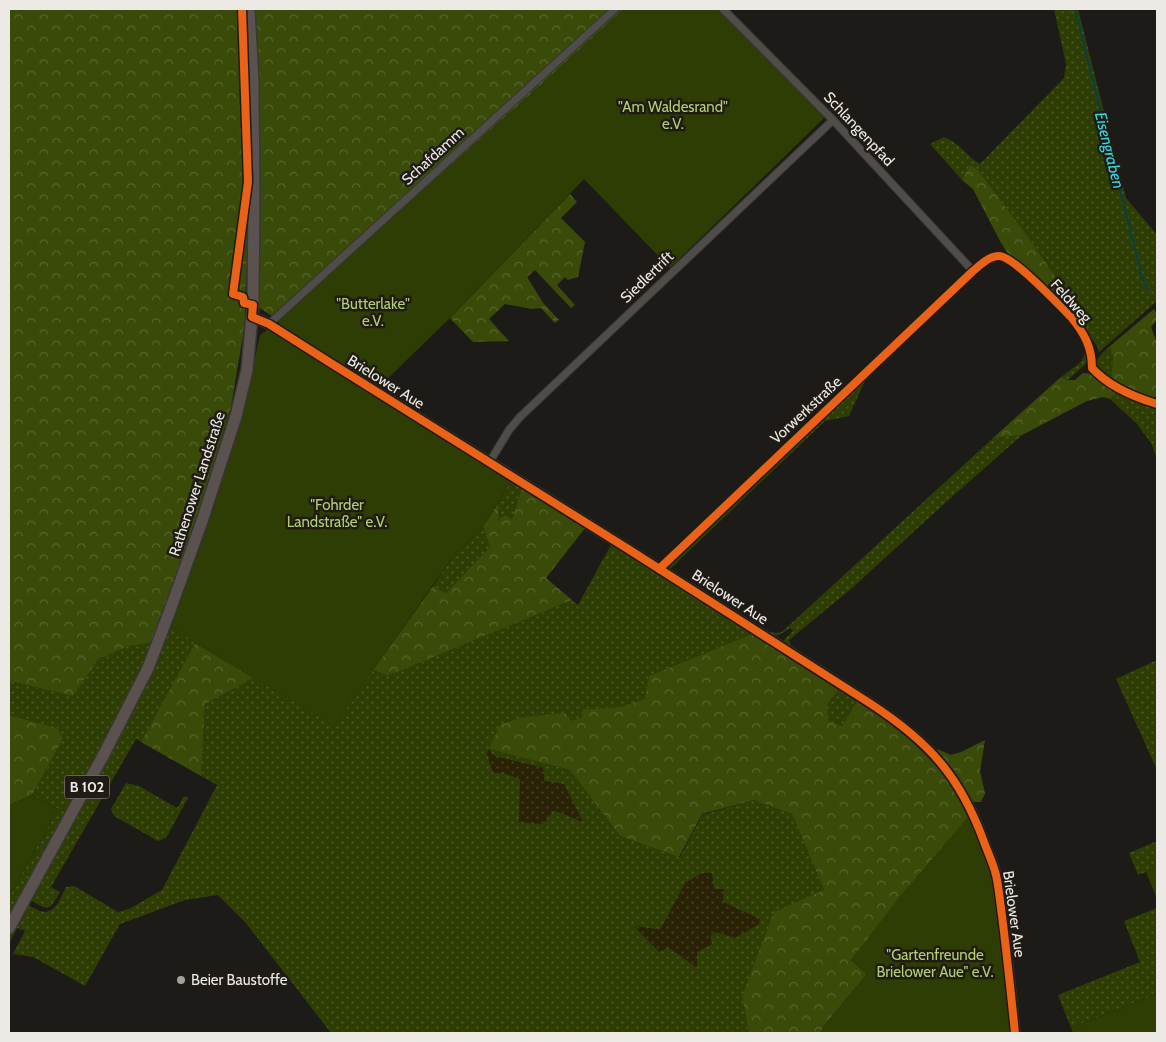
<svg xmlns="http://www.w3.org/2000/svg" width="1166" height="1042" viewBox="0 0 1166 1042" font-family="Cabin,sans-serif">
  <defs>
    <pattern id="grass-dots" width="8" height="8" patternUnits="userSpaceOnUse" patternTransform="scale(1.25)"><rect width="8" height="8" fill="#2e3d03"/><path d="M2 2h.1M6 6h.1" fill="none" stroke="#4d5928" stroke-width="1.8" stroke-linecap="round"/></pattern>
    <pattern id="forest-crowns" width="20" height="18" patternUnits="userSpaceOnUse" patternTransform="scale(1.25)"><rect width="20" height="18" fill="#3a4b09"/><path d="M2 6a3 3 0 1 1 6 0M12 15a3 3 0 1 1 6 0" fill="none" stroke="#57652d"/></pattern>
    <pattern id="sand-dots" width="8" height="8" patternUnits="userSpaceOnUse" patternTransform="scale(1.25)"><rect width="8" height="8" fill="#292205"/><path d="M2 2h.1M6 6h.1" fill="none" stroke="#484229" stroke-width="1.8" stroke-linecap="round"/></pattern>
  </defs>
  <rect width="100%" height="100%" fill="#1d1b18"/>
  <!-- grass -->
  <g fill="url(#grass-dots)" fill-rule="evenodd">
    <path d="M1054,9H1078L1126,198L1157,235V301L1099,352L1097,346L1084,328V317L1031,241L977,170L970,165L962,180L930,144L944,137C960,143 965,155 980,164L1064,78L1066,64Z"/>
    <polygon points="985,266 865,381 849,416 825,421 668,571 667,567 669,563 970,277"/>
    <path d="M1110,346L1113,357L1111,381C1090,365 1092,363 1110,346Z"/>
    <polygon points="1086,350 1089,354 1090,360 1068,380 1061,377 1081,362"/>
    <polygon points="1119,392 1157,406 1157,459 1151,443 1137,424 1110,399"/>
    <path d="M1022,435L944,504L851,589L789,640L792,649L783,643L784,640L793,631L790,628C778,636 777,638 763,631L776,633L782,632L993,438Z"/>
    <polygon points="511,481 522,487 512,519 505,515 498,522 498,503"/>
    <polygon points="483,527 490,547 446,593 433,586 456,552"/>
    <path d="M612,543L754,633L649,676L646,699L620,707L583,709L581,718L489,749L570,770L620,836L680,857L702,815L754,800L792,814L824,890L742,997L749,1033H331L245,922L218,895L185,900L120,924L85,986L33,957L13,954L25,931L17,928L9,944V937L26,904C31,906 35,909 40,911C55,916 61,897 66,887L74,886L118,912L129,909L162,890L217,785L201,776L205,704L254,678L334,725L373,670L388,676L572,600L578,605ZM489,750L494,756L543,768L544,781L582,821L554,810L520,779L504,773ZM758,924L716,932L710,936L711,944L697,952V967L668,947L635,926L660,930Z"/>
    <path d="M172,625L195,643L141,742L136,739L51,887L60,892C50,909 50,912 32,901L30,896L114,746Z"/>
    <polygon points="154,642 144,666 89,773 9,920 9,897 58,809 32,795 63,739 58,728 9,715 9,681 73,696 97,659 130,646"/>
    <polygon points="1157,660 1157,770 1116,679"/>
    <polygon points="840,688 858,699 842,726 827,721 827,704"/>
    <polygon points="126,783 139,786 177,808 184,796 188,798 166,838 158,841 114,816 111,809"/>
    <polygon points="1157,841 1157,868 1138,875 1129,853"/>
    <polygon points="1157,908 1157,994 1071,1028 1058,995 1140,962 1124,921"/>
  </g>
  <!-- forest -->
  <g fill="url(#forest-crowns)">
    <polygon points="9,9 243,9 251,198 245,298 245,323 231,407 196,520 154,642 130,646 98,659 73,696 9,681"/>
    <polygon points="253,9 624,9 523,101 278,320 258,307"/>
    <polygon points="970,165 977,169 1031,241 1084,318 1084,328 1071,315 1008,254 1000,241 973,189 962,180"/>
    <polygon points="570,194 577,202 561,218 585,242 578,277 568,280 565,277 557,285 575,305 571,308 535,270 527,277 544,304 559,320 555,323 541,308 532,309 505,304 489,319 509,341 473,342 450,318"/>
    <polygon points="1154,309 1157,314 1157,320 1151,327 1157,343 1157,396 1150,399 1134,393 1111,381 1113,357 1110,346"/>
    <polygon points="1083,373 1094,374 1119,392 1110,399 1103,397 1087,401 1022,435 993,438 1061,377 1068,380 1075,380"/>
    <polygon points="522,487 586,527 546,578 572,600 388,676 373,670 433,586 446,593 490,547 483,527 498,503 498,521 505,515 512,519"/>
    <polygon points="754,633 840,688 827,704 828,721 842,726 858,699 908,734 942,768 971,816 851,960 867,974 823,1027 821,1033 749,1033 742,997 774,912 824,890 792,814 754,800 702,814 679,857 620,836 570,770 489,749 500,725 520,718 565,713 571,721 581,718 583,709 620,707 645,699 649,676"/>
    <polygon points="195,643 254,678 205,704 201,776 141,742"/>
    <polygon points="9,715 58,728 63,739 32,795 9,805"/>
    <polygon points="985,740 980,771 985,793 981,802 972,802 962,785 940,757 937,749 951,755 961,752"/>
  </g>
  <!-- sand -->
  <g fill="url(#sand-dots)">
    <polygon points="489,749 494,756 543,768 544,781 564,784 583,822 554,810 543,824 519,822 520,779 504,773 493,773 487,754"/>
    <polygon points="702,873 712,873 714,889 724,889 723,902 760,919 759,924 735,938 716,932 710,935 712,944 697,952 697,968 669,947 659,952 634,926 660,930 685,883"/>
  </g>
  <!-- garden -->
  <g fill="#2e3d03">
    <polygon points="624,9 720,9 822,111 824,118 670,268 584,179 450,318 378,388 280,326 278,320 523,101"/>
    <polygon points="267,330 273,331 511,481 483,527 456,552 334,726 195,643 172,625 212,513 240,423 260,335"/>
    <polygon points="32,795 58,809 9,897 9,805"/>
    <polygon points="971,816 991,869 1012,1033 821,1033 823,1027 867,974 851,960 901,895 968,817"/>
    <polygon points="1157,868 1157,899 1146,872"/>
    <polygon points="1157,994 1157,1033 1073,1033 1071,1028"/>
  </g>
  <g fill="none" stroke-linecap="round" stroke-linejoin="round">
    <!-- stream -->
    <polyline stroke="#074044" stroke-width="2" points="1075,9 1143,281 1148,289"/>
    <defs>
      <g id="street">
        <polyline points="723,9 833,120 973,271"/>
        <polyline points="269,324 615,9"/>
        <polyline points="489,463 509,430 520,417 833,120"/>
        <path d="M659,569L973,271C980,265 989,256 999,256C1013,256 1059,305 1071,317C1084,333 1092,347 1092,368C1109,387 1134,397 1157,404"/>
      </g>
      <path id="secondary" d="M252,317L269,324L329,362L628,549L871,704C929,742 960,776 984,842C988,853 993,863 996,875C999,888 1000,902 1002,916C1007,955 1011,994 1015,1033"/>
      <polyline id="primary" points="9,928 104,754 148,668 169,613 202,521 236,416 247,370 253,305 254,196 253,80 249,9"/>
    </defs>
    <!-- street casing -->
    <use href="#street" stroke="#393635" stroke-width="9"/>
    <!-- secondary casing -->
    <use href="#secondary" stroke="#393635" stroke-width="12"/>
    <!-- primary casing -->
    <use href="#primary" stroke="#393635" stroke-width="14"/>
    <!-- street -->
    <use href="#street" stroke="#4e4d4a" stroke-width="7"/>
    <!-- secondary -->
    <use href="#secondary" stroke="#4e4d4a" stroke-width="10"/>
    <!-- primary -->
    <use href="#primary" stroke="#59524f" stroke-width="11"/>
    <defs>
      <g id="cycleway">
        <path d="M242,9L248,182L233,294L243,297L244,303L253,305L252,317L269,324L329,362L628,549L871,704C929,742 960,776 984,842C988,853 993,863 996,875C999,888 1000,902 1002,916C1007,955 1011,994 1015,1033"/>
        <path d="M659,569L973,271C980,265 989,256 999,256C1013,256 1059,305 1071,317C1084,333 1092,347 1092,368C1109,387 1134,397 1157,404"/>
      </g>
    </defs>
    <!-- cycleway casing -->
    <use href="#cycleway" stroke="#201c15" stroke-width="11"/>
    <!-- cycleway -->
    <use href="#cycleway" stroke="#ea6118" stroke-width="8"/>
  </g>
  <!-- markers -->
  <circle fill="#a4a29e" stroke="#201c15" stroke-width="2" cx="181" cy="980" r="5"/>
  <g text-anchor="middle" stroke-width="5" stroke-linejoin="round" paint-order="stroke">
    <!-- shield labels -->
    <rect fill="#201c15" stroke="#b0aca7" stroke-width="1" x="64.5" y="775.5" width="45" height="23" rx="4"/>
    <g font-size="14" font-weight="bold" fill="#edeae6">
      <text x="87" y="792">B 102</text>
    </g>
    <!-- park labels -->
    <g font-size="15" fill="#b0cf71" stroke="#201c15">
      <text x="673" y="112">"Am Waldesrand"<tspan x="673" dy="17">e.V.</tspan></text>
      <text x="373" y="309">"Butterlake"<tspan x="373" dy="17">e.V.</tspan></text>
      <text x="337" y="510">"Fohrder<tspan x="337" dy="17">Landstraße" e.V.</tspan></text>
      <text x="935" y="960">"Gartenfreunde<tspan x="935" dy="17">Brielower Aue" e.V.</tspan></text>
    </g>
    <!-- street labels -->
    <g font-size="15" fill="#edeae6" stroke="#201c15">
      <text transform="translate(859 129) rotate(47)" y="5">Schlangenpfad</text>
      <text transform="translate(433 156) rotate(-42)" y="5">Schafdamm</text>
      <text transform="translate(647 277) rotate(-44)" y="5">Siedlertrift</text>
      <text transform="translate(1071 301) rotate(48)" y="5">Feldweg</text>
      <text transform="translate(386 382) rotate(32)" y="5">Brielower Aue</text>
      <text transform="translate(806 410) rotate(-43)" y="5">Vorwerkstraße</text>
      <text transform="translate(197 484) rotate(-72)" y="5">Rathenower Landstraße</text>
      <text transform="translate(730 597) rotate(33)" y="5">Brielower Aue</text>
      <text transform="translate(1014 914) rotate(82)" y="5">Brielower Aue</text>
    </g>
    <!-- poi labels -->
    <g font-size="15" fill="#edeae6" stroke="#201c15" text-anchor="start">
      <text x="191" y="985">Beier Baustoffe</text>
    </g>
    <!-- water labels -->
    <g font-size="16" font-style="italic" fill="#35d6e1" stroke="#201c15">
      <text transform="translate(1110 150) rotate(76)" y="6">Eisengraben</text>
    </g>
  </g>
  <!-- border -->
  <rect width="1166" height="1042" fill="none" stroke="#edeae6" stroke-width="20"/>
</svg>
